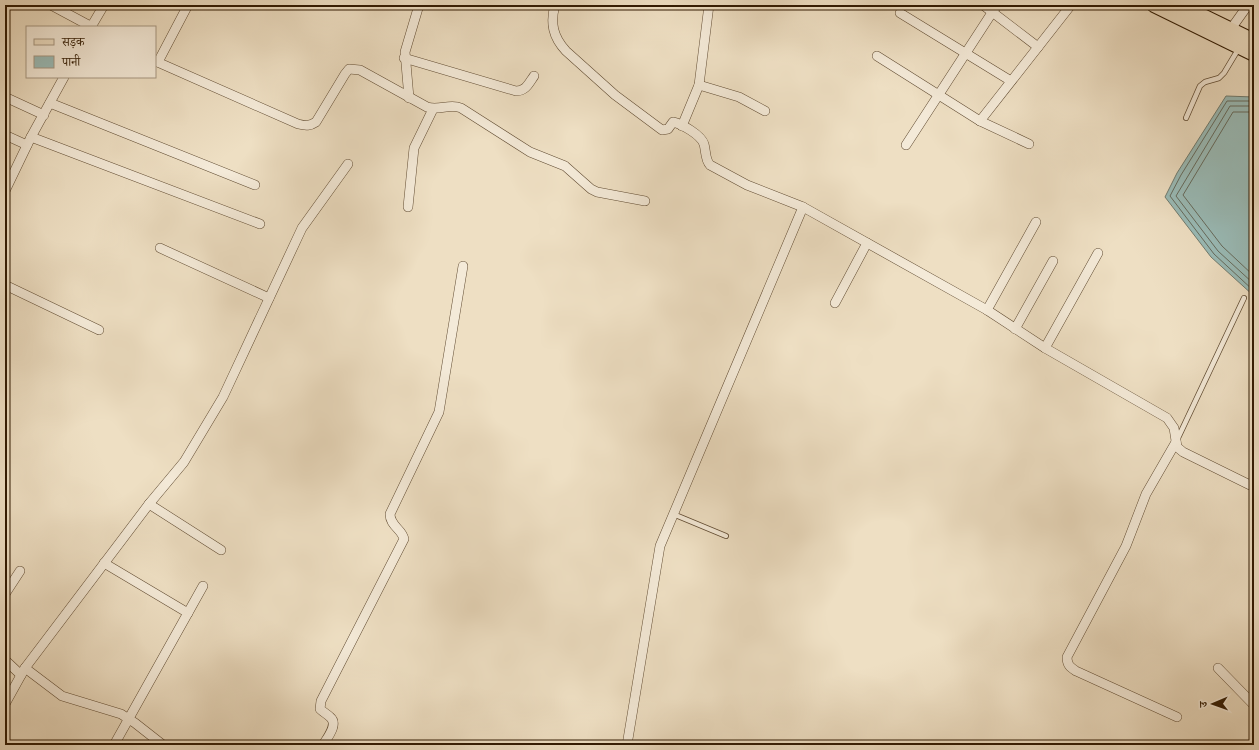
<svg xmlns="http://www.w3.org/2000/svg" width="1259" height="750" viewBox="0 0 1259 750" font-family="'Old Standard TT','Noto Serif Devanagari',serif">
  <rect width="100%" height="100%" fill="#eedfc3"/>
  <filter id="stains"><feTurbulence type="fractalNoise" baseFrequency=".005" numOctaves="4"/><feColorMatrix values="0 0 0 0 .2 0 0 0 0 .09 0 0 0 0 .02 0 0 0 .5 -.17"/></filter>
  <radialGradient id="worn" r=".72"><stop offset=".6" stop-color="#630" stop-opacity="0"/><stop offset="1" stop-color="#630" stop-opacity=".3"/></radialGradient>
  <!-- water -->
  <polygon fill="#9abcb8" stroke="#707b6f" points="1226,96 1254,97 1254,296 1211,257 1165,197 1177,173"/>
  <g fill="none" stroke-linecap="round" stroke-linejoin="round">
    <!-- shore -->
    <g stroke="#666b5d" stroke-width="1">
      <polyline points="1254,101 1227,101 1181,175 1170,196 1214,254 1254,291"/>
      <polyline points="1254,106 1230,106 1176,196 1218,251 1254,284"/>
      <polyline points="1254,112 1233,112 1183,195 1222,246 1254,276"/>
    </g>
    <defs>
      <g id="lane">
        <polyline points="1186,118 1200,86 1205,82 1219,78 1224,73 1239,48"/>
        <polyline points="1178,438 1244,298"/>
        <polyline points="673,514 726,536"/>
      </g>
      <g id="street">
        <polyline points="51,5 92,27"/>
        <path d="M555,5C550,23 553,37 566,51L615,95L662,130L668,129L673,122C682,124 701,135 704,144C706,151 705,160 710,165L747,185L803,207L987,310L1045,348L1167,418L1174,428L1177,447L1183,452L1254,487"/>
        <polyline points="983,5 1038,47"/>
        <polyline points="900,13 1011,81"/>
        <polyline points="91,27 104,5"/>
        <polyline points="1228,33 1248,5"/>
        <polyline points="877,56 980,121 1029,144"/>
        <path d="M404,58L516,91C526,91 529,83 534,76"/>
        <path d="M155,61L298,124C306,126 310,126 316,122L345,74L349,69L360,70L427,107C439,111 450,103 461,108L530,152L565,166L591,189L597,192L645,201"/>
        <polyline points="158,62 188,5"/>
        <polyline points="699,85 739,97 765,111"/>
        <polyline points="5,97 44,115"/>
        <polyline points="409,98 405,52 419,5"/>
        <polyline points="50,103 255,185"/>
        <polyline points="980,121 1071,5"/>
        <polyline points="682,126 699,85 709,5"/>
        <polyline points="5,135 27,145"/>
        <polyline points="31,137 260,224"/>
        <polyline points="906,145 997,5"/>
        <polyline points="5,191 31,137 64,77"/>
        <polyline points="408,207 414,148 433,109"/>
        <polyline points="160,248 269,298"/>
        <polyline points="5,285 99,330"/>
        <polyline points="835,303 867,243"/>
        <polyline points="987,310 1036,222"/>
        <polyline points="1015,329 1053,261"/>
        <polyline points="1045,348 1098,253"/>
        <path d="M1176,442L1146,494L1126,546L1067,657C1067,665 1070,667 1076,671L1177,717"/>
        <polyline points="149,504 221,550"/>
        <polyline points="104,563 188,613"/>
        <polyline points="5,594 20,571"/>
        <polyline points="5,660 21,675"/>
        <polyline points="25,668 62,696 121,714 135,723 163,745"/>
        <polyline points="1218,668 1254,705"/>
        <polyline points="5,704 25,668 149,504 184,462 223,397 302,228 348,164"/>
        <polyline points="114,745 203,586"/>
        <path d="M323,745C327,738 339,724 330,717C327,714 323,712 320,709L321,701L404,539C402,529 390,526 390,514L439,412L463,266"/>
        <polyline points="627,745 660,546 803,207"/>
      </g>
      <g id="primary">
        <polyline points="1154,5 1254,54"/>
        <polyline points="1180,5 1254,41"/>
      </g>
    </defs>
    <!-- lane casing -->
    <use href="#lane" stroke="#604b32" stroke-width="6"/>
    <!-- street casing -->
    <use href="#street" stroke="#604b32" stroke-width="10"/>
    <!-- primary casing -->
    <use href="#primary" stroke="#311a02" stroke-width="16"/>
    <!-- lane -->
    <use href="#lane" stroke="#f4ead8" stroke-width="4.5"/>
    <!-- street -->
    <use href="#street" stroke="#f4ead8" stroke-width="9"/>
    <!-- primary -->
    <use href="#primary" stroke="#eedfc3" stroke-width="14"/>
  </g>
  <!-- margin -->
  <rect width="1259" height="750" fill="none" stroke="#eedfc3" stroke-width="20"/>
  <rect x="6" y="6" width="1247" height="738" fill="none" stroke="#311a02" stroke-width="2"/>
  <rect x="10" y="10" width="1239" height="730" fill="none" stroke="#311a02"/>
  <!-- legend -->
  <rect x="26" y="26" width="130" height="52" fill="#f4ead8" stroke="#a69782"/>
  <rect x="34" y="39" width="20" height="6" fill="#eedfc3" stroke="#a69782"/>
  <text x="62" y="46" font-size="12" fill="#311a02">सड़क</text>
  <rect x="34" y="56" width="20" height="12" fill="#9abcb8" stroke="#a69782"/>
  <text x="62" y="66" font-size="12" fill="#311a02">पानी</text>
  <!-- north arrow -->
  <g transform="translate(1213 704) rotate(268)" stroke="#f4ead8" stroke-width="3" paint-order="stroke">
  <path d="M0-3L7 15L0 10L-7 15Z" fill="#311a02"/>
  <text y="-6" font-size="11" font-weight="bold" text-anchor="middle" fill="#311a02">उ</text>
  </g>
  <rect width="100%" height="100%" filter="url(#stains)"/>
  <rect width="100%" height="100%" fill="url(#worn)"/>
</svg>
